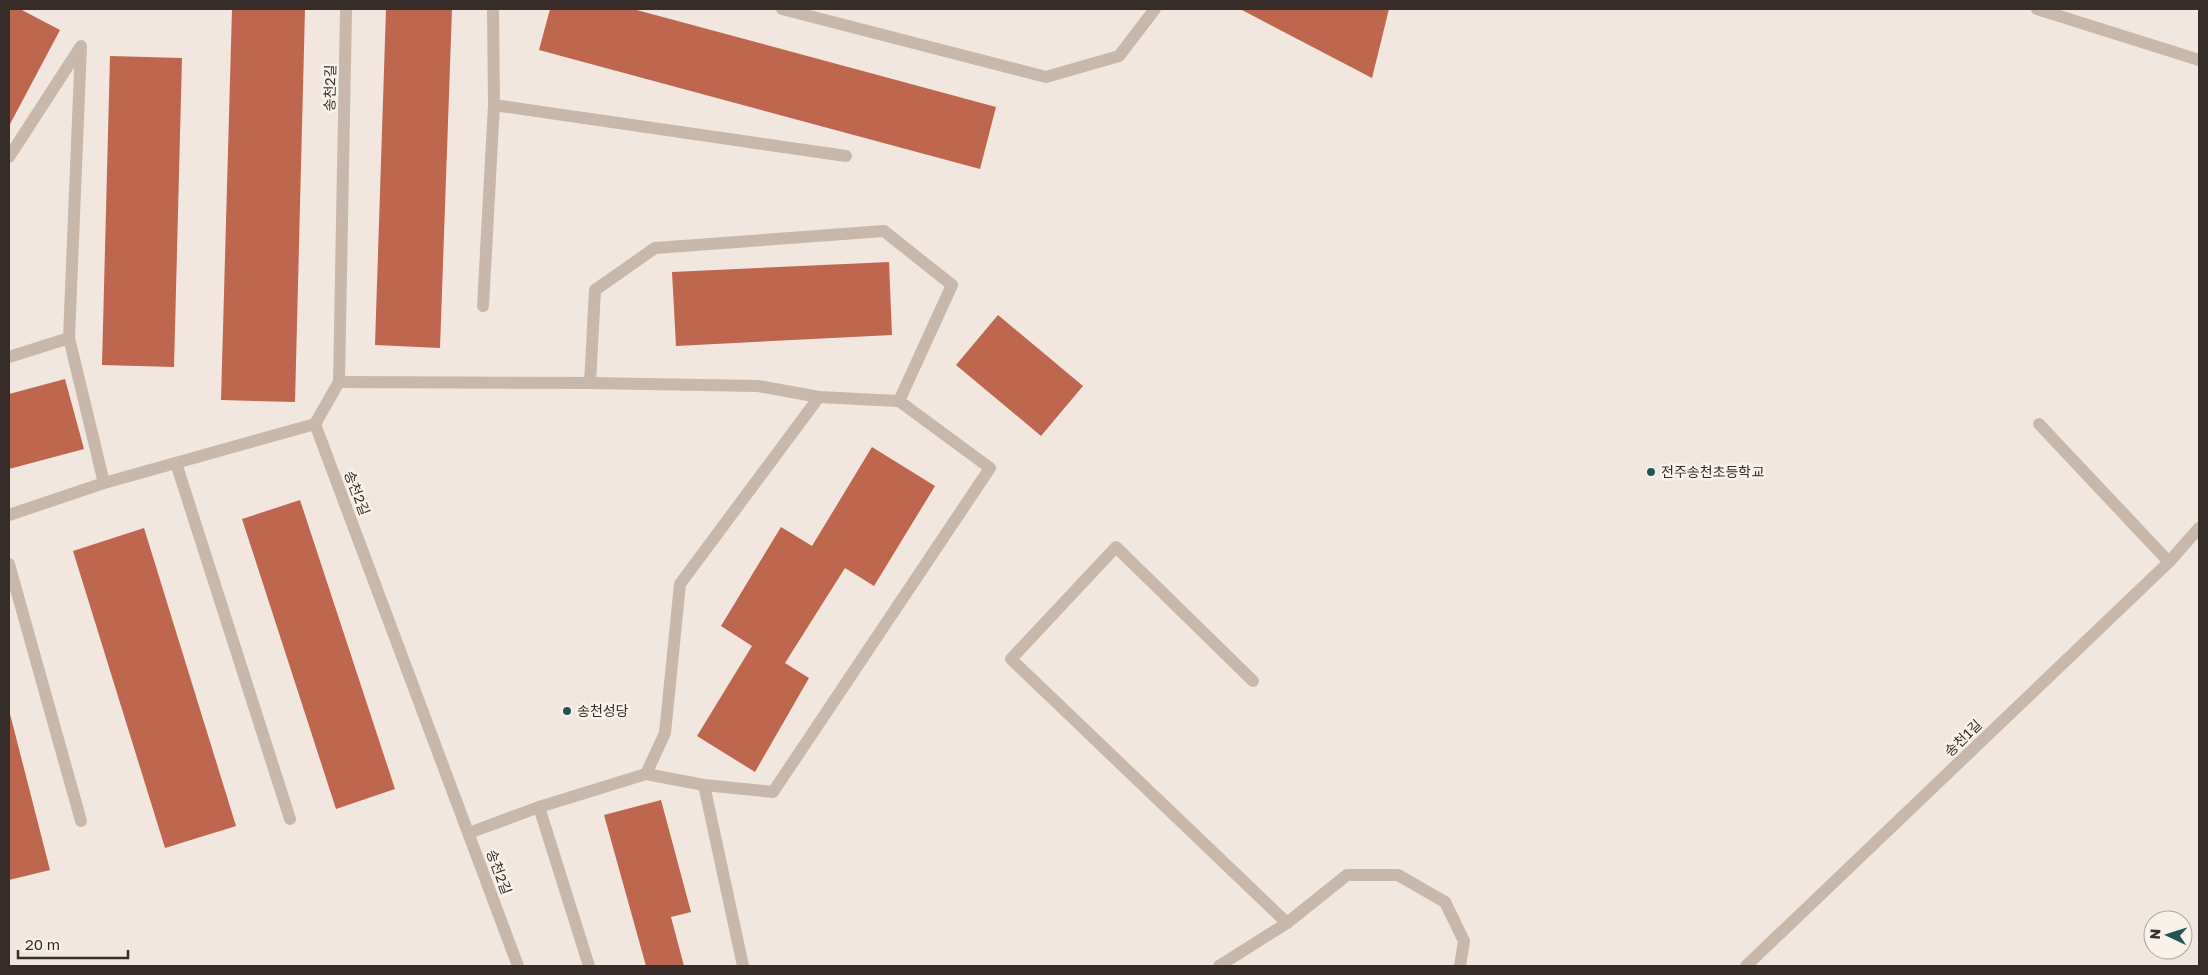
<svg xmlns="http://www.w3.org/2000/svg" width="2208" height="975" viewBox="0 0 2208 975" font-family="'Golos Text','Noto Sans KR',sans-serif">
  <rect width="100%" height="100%" fill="#f1e7de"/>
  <!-- building -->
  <g fill="#bf664e">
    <polygon points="9,9 20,9 60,30 9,126"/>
    <polygon points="232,9 305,9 295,402 221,400"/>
    <polygon points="386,9 452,9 440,348 375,345"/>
    <polygon points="550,9 633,9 996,107 980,169 539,50"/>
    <polygon points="1240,9 1389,9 1372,78"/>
    <polygon points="110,56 182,58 174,367 102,365"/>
    <polygon points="889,262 892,335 676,346 672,272"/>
    <polygon points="998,315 1083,386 1041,436 956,365"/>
    <polygon points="65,379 84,449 9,469 9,394"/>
    <polygon points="872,447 935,486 874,586 845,568 785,663 809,678 755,772 697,736 752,646 721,626 781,527 812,546"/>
    <polygon points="300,500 395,789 336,809 242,519"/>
    <polygon points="144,528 236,826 165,848 73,551"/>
    <polygon points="9,710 50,870 9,880"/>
    <polygon points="661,800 691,912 671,917 684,966 646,966 604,815"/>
  </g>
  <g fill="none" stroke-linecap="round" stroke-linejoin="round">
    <!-- service -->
    <g stroke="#c9b7aa" stroke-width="12">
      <polyline points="494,105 846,156"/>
      <polyline points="9,157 81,46 69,338"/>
      <polyline points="483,306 494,105 493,9"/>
      <polyline points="9,357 69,338 104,483"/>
      <polyline points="339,382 590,383 758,386 819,397 899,401 990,468 773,792 704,785 646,774 539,807 469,833"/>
      <polyline points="590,383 595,290 655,248 884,231 952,285 899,401"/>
      <polyline points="2039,424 2169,562"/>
      <polyline points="176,463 290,819"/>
      <polyline points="9,515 104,483 315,424"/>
      <polyline points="9,564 81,821"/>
      <polyline points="1253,681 1116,547 1011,659 1287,923"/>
      <polyline points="646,774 665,733 680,584 819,397"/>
      <polyline points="704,785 743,966"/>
      <polyline points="539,807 589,966"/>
      <polyline points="1219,966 1287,923 1347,875 1398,875 1445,902 1464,941 1460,966"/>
    </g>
    <!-- minor -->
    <g stroke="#c9b7aa" stroke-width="12">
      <polyline points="346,9 339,382 315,424 518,966"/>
      <polyline points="782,9 1046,77 1119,56 1155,9"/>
      <polyline points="1746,966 2169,562 2199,528"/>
    </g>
    <!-- tertiary -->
    <polyline stroke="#c9b7aa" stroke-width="12" points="2037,9 2199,60"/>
  </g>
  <!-- markers -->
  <g fill="#215456" stroke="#f9f2ea" stroke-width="2">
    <circle cx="1651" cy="472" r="5"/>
    <circle cx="567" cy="711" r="5"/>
  </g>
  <g text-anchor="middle" stroke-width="5" stroke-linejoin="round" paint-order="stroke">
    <!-- street labels -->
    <g font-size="14" fill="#362d29" stroke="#f9f2ea">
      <text transform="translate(330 88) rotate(-89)" y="5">송천2길</text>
      <text transform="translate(357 493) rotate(69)" y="5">송천2길</text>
      <text transform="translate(1963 738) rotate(-44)" y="5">송천1길</text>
      <text transform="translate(499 872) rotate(70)" y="5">송천2길</text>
    </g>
    <!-- poi labels -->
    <g font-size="14" fill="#362d29" stroke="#f9f2ea" text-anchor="start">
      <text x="1661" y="477">전주송천초등학교</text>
      <text x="577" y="716">송천성당</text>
    </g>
  </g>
  <!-- border -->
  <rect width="2208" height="975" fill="none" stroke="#362d29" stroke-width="20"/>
  <!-- north arrow -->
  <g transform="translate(2168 935) rotate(274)"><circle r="24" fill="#f9f2ea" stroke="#aba39d"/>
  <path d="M0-4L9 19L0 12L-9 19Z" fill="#215456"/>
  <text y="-8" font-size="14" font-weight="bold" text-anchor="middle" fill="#362d29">N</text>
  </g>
  <!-- scale -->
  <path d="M18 950v8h110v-8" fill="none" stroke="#362d29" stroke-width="2.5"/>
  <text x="25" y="950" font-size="15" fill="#362d29" stroke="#f9f2ea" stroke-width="4" paint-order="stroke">20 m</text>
</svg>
